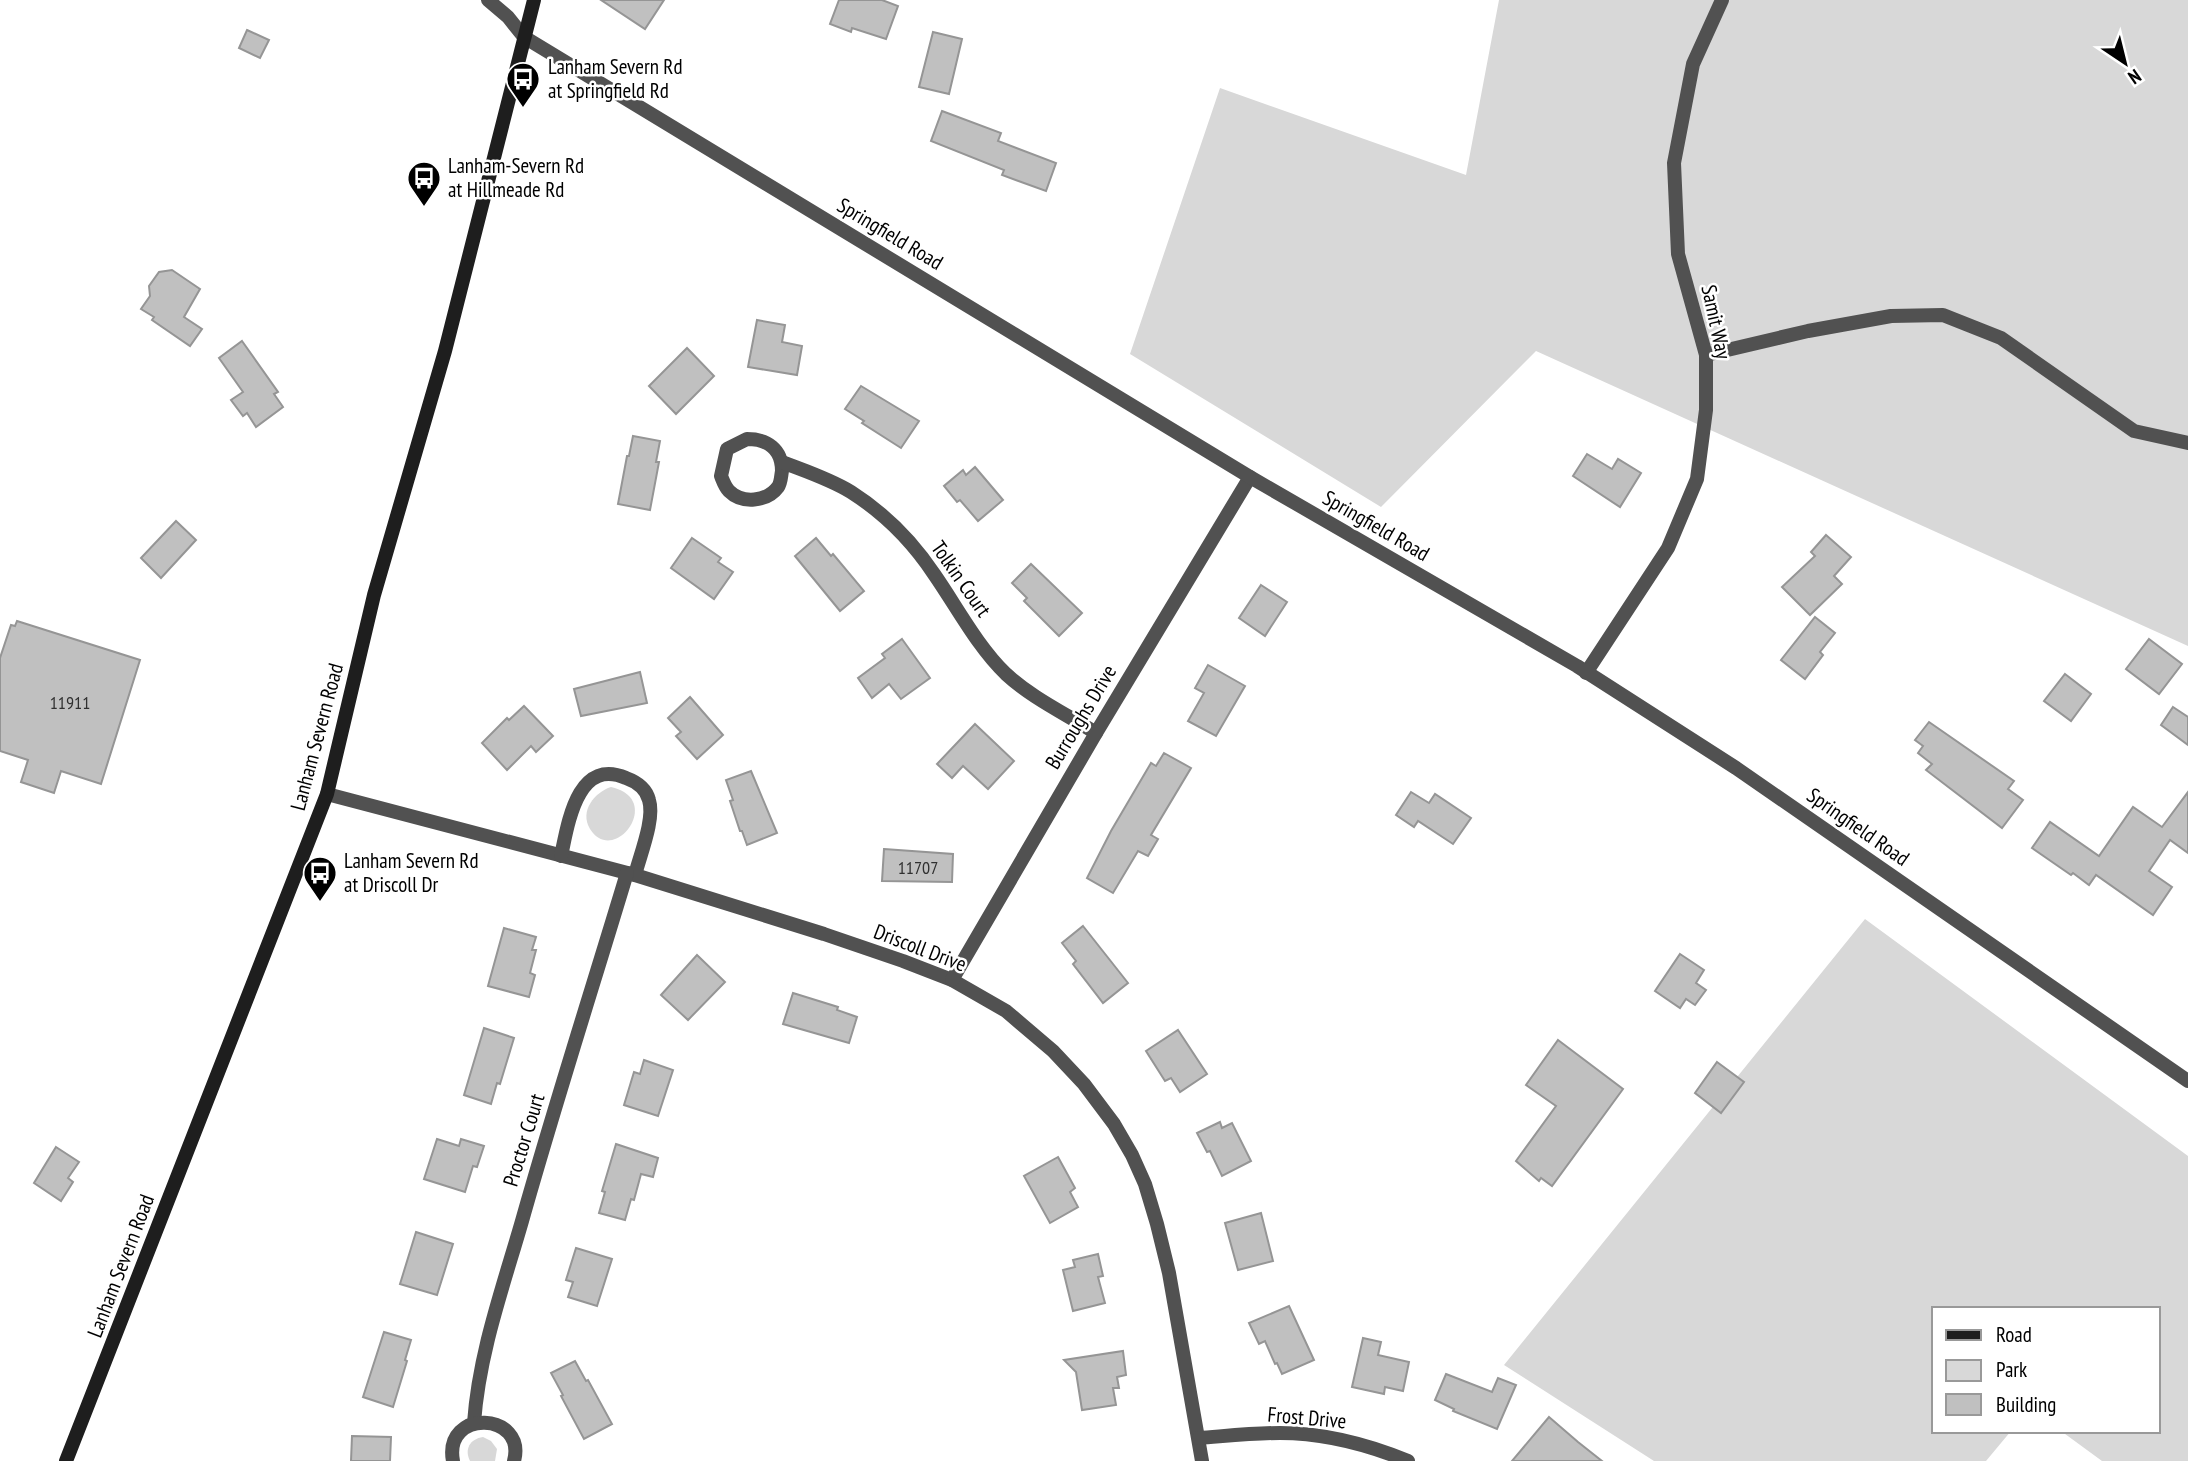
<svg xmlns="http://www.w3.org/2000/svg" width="2188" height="1461" viewBox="0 0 2188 1461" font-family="'PT Sans Narrow',sans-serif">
  <rect width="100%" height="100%" fill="#fff"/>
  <!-- green -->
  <g fill="#d8d8d8">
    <polygon points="1499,0 2188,0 2188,646 1536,351 1381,507 1130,354 1220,88 1466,175"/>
    <path d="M611,787C665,799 614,867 590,829C579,811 595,792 611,787Z"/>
    <polygon points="1865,919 2188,1156 2188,1461 2102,1461 2061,1431 2158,1431 2158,1309 1934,1309 1934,1431 2011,1431 1986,1461 1654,1461 1504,1365"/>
    <path d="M483,1437L491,1441L497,1449L495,1461H470C464,1449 470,1439 483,1437Z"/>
  </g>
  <!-- building -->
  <g fill="#c0c0c0" stroke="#959595" stroke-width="2">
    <polygon points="601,0 664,0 645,29"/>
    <polygon points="839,0 882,0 898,6 886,39 852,28 851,32 830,24"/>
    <polygon points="247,30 269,40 260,58 239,48"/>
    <polygon points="933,32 962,39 949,94 919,87"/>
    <polygon points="942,111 1001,133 998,141 1056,163 1046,191 1002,175 1004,170 931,141"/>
    <polygon points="172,270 200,289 184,317 202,329 190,346 152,320 154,317 141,309 150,296 149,286 159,272"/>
    <polygon points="757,320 785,325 782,342 802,346 797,375 748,367"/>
    <polygon points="242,341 278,392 274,394 283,407 256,427 247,413 243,416 231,400 243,392 219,358"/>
    <polygon points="687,348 714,376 676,414 649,386"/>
    <polygon points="861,386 919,421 901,448 862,423 864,421 845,409"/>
    <polygon points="633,436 660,441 656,462 659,462 650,510 618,504 627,456 629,456"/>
    <polygon points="1587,454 1612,469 1618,459 1641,473 1620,507 1573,476"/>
    <polygon points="975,467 1003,500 978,521 960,500 957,502 944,486 963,470 966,475"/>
    <polygon points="176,521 196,540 161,578 141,558"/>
    <polygon points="1826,535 1851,557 1834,576 1842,584 1810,615 1782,587 1815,556 1811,552"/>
    <polygon points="692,538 721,558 718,562 733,572 714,599 671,568"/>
    <polygon points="816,538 831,556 833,554 864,591 840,611 795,556"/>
    <polygon points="1031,564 1082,613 1059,636 1024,601 1027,598 1012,583"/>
    <polygon points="1261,585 1287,602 1265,636 1239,618"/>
    <polygon points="1815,617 1835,633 1820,652 1823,655 1805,679 1781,660"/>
    <polygon points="17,621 140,660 101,784 61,771 54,793 21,782 28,760 0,751 0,658 11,625 15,626"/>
    <polygon points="902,639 930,678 901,699 889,684 872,698 858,678 885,658 882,654"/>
    <polygon points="2149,639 2182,664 2159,694 2126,669"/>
    <polygon points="1208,665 1245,686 1216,736 1188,721 1204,693 1195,688"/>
    <polygon points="640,672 647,703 581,716 574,689"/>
    <polygon points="2065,674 2091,694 2071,721 2044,701"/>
    <polygon points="690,697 723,735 697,759 676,736 681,732 668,718"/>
    <polygon points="524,706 553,736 536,752 531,746 507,770 482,743 507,718 509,720"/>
    <polygon points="2173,707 2188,717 2188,745 2161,725"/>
    <polygon points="1929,722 2014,781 2008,789 2023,800 2002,828 1926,770 1932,764 1918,753 1923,746 1915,740"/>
    <polygon points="975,724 1014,761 988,789 963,766 952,778 937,764"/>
    <polygon points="1164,753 1191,768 1151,835 1158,839 1148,856 1138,851 1113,893 1087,878 1111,831 1151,763 1156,766"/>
    <polygon points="751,771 777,833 747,845 742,831 740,831 730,801 733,800 726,780"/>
    <polygon points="1411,792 1429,803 1435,794 1471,818 1453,844 1418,821 1414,827 1396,815"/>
    <polygon points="2188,792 2188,853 2170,840 2149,871 2172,887 2153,915 2096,875 2089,885 2073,873 2071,875 2032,848 2050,822 2099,856 2133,807 2162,827"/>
    <polygon points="884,849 953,854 952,882 882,881"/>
    <polygon points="1083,926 1128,983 1103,1003 1073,964 1076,961 1062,943"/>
    <polygon points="504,928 536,937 532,950 536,950 530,973 535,975 529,997 488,986"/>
    <polygon points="1680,954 1704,970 1696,983 1706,990 1695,1005 1686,999 1680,1008 1655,991"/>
    <polygon points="697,955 725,982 688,1020 661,995"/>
    <polygon points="793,993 838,1007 837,1010 857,1017 849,1043 783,1024"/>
    <polygon points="484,1028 514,1038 500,1084 497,1083 491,1104 464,1095"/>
    <polygon points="1178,1030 1207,1074 1180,1092 1171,1078 1165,1081 1146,1051"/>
    <polygon points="1558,1040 1623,1089 1552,1186 1541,1178 1539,1181 1516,1161 1556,1106 1526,1085"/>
    <polygon points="644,1060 673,1070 658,1116 624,1105 634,1072 640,1074"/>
    <polygon points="1717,1062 1744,1082 1721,1113 1695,1093"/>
    <polygon points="1220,1122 1222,1128 1232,1123 1251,1161 1222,1176 1210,1151 1207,1152 1197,1133"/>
    <polygon points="437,1139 459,1146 461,1139 484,1146 477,1167 473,1166 465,1192 424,1179"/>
    <polygon points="616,1144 658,1158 653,1177 641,1174 634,1200 631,1199 625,1220 599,1213 605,1192 602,1191"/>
    <polygon points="56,1147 79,1162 68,1178 73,1182 61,1201 34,1183"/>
    <polygon points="1058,1157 1075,1188 1070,1192 1078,1207 1050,1223 1024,1176"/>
    <polygon points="1261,1213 1273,1261 1238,1270 1225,1223"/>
    <polygon points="416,1232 453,1244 437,1295 400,1284"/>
    <polygon points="576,1248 612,1259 597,1306 568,1297 573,1282 566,1280"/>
    <polygon points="1098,1254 1103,1276 1098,1277 1105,1303 1073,1311 1063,1270 1075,1267 1073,1260"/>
    <polygon points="1289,1306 1314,1360 1282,1374 1277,1363 1275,1364 1265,1341 1259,1344 1249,1323"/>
    <polygon points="384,1332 411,1340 405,1360 407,1361 393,1407 363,1397"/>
    <polygon points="1363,1338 1381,1342 1378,1355 1409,1362 1403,1391 1385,1387 1384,1394 1352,1387"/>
    <polygon points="1123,1351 1126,1375 1117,1377 1119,1388 1113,1388 1116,1405 1082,1410 1076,1372 1064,1360"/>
    <polygon points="575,1361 586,1381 588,1380 612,1424 584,1439 561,1396 563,1395 551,1373"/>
    <polygon points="1446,1374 1492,1392 1498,1378 1516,1385 1497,1429 1453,1411 1454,1409 1435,1400"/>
    <polygon points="1549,1417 1578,1442 1602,1461 1512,1461"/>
    <polygon points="352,1436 391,1437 390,1461 351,1461"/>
  </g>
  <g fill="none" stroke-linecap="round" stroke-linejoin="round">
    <!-- minor -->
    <g stroke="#515151" stroke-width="14">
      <polyline points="488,0 508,17 524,37"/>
      <polyline points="1706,355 1808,331 1891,316 1943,315 2001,338 2134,431 2188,443"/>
      <path d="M747,439C767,439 782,449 782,471C781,476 781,483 778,487C767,502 742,504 729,491C725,487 723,481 721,476L727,449Z"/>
      <path d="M782,462C805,471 830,479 851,492C884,513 912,541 934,574C957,607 977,646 1006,674C1032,698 1066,714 1096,733"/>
      <polyline points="1586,673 1668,548 1697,479 1706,410 1706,355 1678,254 1674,163 1693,64 1722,0"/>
      <polyline points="327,794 635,875 824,934 903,961 952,980 1006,1011 1053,1051 1084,1084 1114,1124 1132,1155 1145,1184 1157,1224 1169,1273 1202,1461"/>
      <path d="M561,856C568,824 577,757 626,778C637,782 646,788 649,800C655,819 640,855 635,875"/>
      <polyline points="952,980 1096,733 1250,477"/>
      <path d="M474,1423C479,1353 503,1287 522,1221C555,1104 592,989 627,873"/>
      <path d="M1199,1438C1226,1436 1253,1433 1280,1433C1323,1433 1369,1445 1408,1461"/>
      <path d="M453,1461C443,1408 527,1412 514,1461"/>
    </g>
    <!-- tertiary -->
    <polyline stroke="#515151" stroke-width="14" points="524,37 1250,477 1577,666 1736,768 2188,1081"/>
    <!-- secondary -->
    <polyline stroke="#1e1e1e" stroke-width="14" points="66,1461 327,794 374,595 445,351 534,0"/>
  </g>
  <!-- icons -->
  <defs>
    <symbol id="bus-pin" viewBox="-11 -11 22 30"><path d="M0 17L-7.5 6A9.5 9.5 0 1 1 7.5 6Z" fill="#000" stroke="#fff"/><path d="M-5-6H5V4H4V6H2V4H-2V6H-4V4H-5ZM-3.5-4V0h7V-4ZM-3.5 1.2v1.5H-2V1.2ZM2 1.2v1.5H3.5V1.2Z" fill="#fff"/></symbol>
  </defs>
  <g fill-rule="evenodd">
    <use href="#bus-pin" x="504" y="60" width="38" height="52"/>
    <use href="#bus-pin" x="405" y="159" width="38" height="52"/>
    <use href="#bus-pin" x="301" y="854" width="38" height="52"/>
  </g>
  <g text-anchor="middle" stroke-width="5" stroke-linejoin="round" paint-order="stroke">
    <!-- number labels -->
    <g font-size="18" fill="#303030">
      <text x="70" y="709">11911</text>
      <text x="918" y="874">11707</text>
    </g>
    <!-- poi labels -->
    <g font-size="21" fill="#000" stroke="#fff" text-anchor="start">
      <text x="548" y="74">Lanham Severn Rd<tspan x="548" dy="24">at Springfield Rd</tspan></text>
      <text x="448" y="173">Lanham-Severn Rd<tspan x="448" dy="24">at Hillmeade Rd</tspan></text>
      <text x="344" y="868">Lanham Severn Rd<tspan x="344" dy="24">at Driscoll Dr</tspan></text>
    </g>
    <!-- street labels -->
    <g font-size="21" fill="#000" stroke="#fff">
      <text transform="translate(890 234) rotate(31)" y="7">Springfield Road</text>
      <text transform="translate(1716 322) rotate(78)" y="7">Samit Way</text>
      <text transform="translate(1376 526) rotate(30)" y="7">Springfield Road</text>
      <text transform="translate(961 579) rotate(55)" y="7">Tolkin Court</text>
      <text transform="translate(1081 717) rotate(-59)" y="7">Burroughs Drive</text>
      <text transform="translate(317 737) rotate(-75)" y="7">Lanham Severn Road</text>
      <text transform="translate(1858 827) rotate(35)" y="7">Springfield Road</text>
      <text transform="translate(920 948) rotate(21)" y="7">Driscoll Drive</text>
      <text transform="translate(524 1140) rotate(-73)" y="7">Proctor Court</text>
      <text transform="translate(121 1266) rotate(-69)" y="7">Lanham Severn Road</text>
      <text transform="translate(1307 1418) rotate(5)" y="7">Frost Drive</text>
    </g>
  </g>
  <!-- legend -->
  <rect x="1932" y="1307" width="228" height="126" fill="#ffffff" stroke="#999999" stroke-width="2"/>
  <rect x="1946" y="1330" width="35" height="10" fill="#1e1e1e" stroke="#999999" stroke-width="2"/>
  <text x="1996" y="1342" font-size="21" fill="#000000">Road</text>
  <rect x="1946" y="1360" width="35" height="21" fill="#d8d8d8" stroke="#999999" stroke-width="2"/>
  <text x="1996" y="1377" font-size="21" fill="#000000">Park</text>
  <rect x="1946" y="1394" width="35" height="21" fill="#c0c0c0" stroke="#999999" stroke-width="2"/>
  <text x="1996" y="1412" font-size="21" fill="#000000">Building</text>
  <!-- north arrow -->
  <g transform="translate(2125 63) rotate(145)" stroke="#ffffff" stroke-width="5" paint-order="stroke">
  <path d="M0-5L12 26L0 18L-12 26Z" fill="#000000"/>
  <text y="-10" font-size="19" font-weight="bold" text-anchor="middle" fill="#000000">N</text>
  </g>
</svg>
